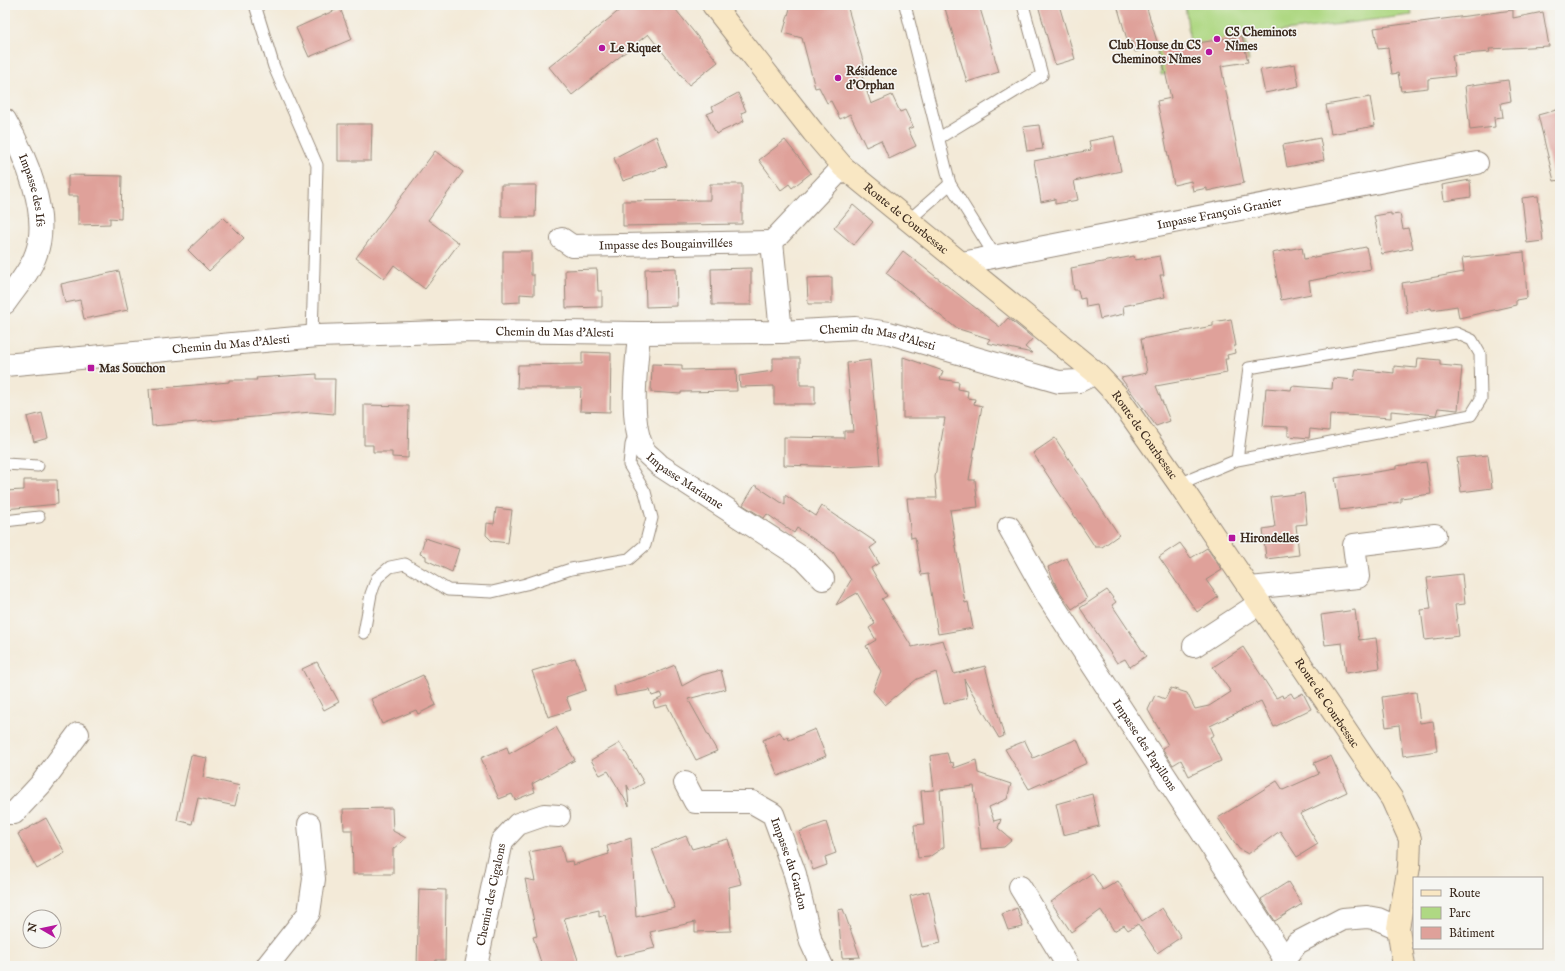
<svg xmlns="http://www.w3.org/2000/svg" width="1565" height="971" viewBox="0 0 1565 971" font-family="'IM FELL English',serif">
  <rect width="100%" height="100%" fill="#f6f6f2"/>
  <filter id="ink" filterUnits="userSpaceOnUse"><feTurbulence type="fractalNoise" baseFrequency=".025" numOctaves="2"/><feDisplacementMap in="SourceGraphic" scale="8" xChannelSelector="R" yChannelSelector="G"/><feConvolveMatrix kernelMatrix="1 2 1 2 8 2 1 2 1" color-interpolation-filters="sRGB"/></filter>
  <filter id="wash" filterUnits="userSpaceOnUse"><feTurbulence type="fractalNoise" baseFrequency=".012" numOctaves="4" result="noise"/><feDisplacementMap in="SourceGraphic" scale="16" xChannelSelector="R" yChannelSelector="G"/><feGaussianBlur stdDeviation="0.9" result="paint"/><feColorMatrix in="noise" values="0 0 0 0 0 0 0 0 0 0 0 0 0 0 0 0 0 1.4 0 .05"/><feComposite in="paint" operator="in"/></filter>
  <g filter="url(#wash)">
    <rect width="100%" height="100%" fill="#f3ead8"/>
    <!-- green -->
    <polygon fill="#afd883" stroke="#758150" points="1185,5 1410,5 1412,15 1244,36 1249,61 1161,75 1157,48 1190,43"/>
    <g id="blocks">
      <!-- building -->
      <g fill="#dfa19a">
        <polygon points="626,5 672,5 718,62 689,85 648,34 572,95 549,67"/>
        <polygon points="791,5 847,5 865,68 860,70 871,104 892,95 900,112 905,110 913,127 908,129 916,146 889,159 881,140 866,147 850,114 840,119 831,101 827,103 819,87 815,88 802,38 783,33"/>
        <polygon points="944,5 979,5 999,72 967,82"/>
        <polygon points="1038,5 1059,5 1075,59 1055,65"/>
        <polygon points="1117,5 1146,5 1158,45 1135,52 1132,41 1128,43"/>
        <polygon points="340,8 352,39 309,57 296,28"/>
        <polygon points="1513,10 1513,18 1543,12 1549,46 1489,49 1490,52 1452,55 1455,76 1428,79 1428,88 1401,91 1398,73 1392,74 1388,48 1378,49 1374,28"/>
        <polygon points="1242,36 1248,62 1221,66 1244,183 1207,191 1207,188 1193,191 1191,181 1174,185 1157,101 1171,98 1160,49"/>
        <polygon points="1295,64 1299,86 1265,93 1260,70"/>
        <polygon points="1508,80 1511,101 1501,103 1503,117 1494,118 1495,127 1470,130 1465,86"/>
        <polygon points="738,93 746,111 741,113 744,121 716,134 707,114 714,111 712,107"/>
        <polygon points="1370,97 1375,126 1331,134 1326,105"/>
        <polygon points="1560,109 1560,180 1554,181 1538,115"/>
        <polygon points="338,124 372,124 371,161 338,161"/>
        <polygon points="1039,125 1043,149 1027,151 1023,127"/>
        <polygon points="656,136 667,166 623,181 614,158"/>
        <polygon points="1114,136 1121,171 1074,181 1078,200 1055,204 1055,199 1041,202 1034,161 1091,150 1089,141"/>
        <polygon points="1320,138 1324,160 1287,167 1283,145"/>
        <polygon points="785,140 811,173 792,188 789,184 781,190 759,160"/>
        <polygon points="435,151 463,172 428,220 459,243 425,289 394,265 384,279 356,258"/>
        <polygon points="68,175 122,176 121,219 110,218 110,224 78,225 78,196 68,196"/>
        <polygon points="1470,180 1471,197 1444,201 1442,185"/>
        <polygon points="710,184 742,184 742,224 623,226 623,201 710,200"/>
        <polygon points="501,185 536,185 535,217 501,217"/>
        <polygon points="1538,196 1543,241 1527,243 1522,198"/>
        <polygon points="853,205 873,222 854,245 834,228"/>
        <polygon points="1391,213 1391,215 1400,214 1403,229 1408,228 1413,248 1382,254 1374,216"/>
        <polygon points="223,217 244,238 209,271 188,250"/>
        <polygon points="1302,247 1304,259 1366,247 1371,269 1309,281 1311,294 1281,300 1272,253"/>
        <polygon points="503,251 531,251 531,275 534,275 534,295 520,294 520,302 503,303"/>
        <polygon points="903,251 1000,327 1008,318 1033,338 1025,347 1032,353 987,343 990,339 956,328 913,294 886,273"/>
        <polygon points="1524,252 1527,298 1516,300 1516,305 1459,318 1457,306 1432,310 1431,308 1407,313 1402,283 1464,272 1462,258"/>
        <polygon points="1134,256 1135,260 1160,256 1164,275 1160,275 1165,297 1123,306 1124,314 1100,319 1097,305 1086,307 1085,298 1080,299 1078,290 1074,290 1071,268"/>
        <polygon points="676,268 677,306 646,307 645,269"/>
        <polygon points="751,268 751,305 712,305 711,269"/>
        <polygon points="597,269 598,291 602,291 602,307 566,308 565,270"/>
        <polygon points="119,271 128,310 84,319 80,300 65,303 61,284"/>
        <polygon points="832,277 832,304 808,304 807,278"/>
        <polygon points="1231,319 1236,346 1234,346 1235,353 1227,355 1228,359 1225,359 1227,373 1156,386 1170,421 1156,426 1121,378 1147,373 1141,339 1213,326 1213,322"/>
        <polygon points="582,352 611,353 610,412 580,411 581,388 517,388 518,365 582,364"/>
        <polygon points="903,357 943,371 940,379 959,382 958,389 968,391 967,398 975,399 974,404 982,406 969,480 975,480 978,507 950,510 965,603 968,602 973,628 938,634 928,574 921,575 915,537 911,538 907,498 937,498 935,477 945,418 903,418"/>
        <polygon points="773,358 800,358 800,385 815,385 815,404 774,404 774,386 740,387 739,376 773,371"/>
        <polygon points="1418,358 1440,360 1440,365 1462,367 1458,410 1438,408 1436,415 1391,411 1391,418 1330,414 1329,431 1310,429 1309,438 1288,436 1288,427 1263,426 1266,388 1291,390 1292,386 1332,389 1333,378 1354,380 1356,369 1394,373 1394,366 1417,368"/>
        <polygon points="870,360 880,465 843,467 784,465 784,437 844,438 844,431 853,431 847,363"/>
        <polygon points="652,364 682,365 682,370 736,369 737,391 681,392 681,394 651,392"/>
        <polygon points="317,374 317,379 335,379 334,414 311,412 152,426 149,389 229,382 229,380 257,380 256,378"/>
        <polygon points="364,405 409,406 408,458 392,457 392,452 373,452 373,445 364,445"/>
        <polygon points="42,413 48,438 34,442 27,417"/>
        <polygon points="1055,438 1119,535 1102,547 1095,547 1033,453"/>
        <polygon points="1488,455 1492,488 1461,492 1457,458"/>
        <polygon points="1426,462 1431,494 1401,498 1401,502 1340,510 1335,478 1396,469 1396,466"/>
        <polygon points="24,480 57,480 58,504 5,509 5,491 24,490"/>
        <polygon points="755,485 785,505 785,495 816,516 822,506 877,543 870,548 879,563 871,568 887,596 882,599 912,647 943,640 954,674 985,666 1004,736 999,738 964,679 967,698 944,704 936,672 917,679 885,705 873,691 881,671 866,646 876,640 869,628 875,624 857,593 836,605 851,580 833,552 797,528 794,533 767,514 764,518 743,505"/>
        <polygon points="1304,493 1307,524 1296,525 1299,555 1266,559 1263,529 1275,527 1271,497"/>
        <polygon points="496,508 512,510 508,543 492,541 486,535 487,523 494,524"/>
        <polygon points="425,538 459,549 452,572 426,560 426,556 420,554"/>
        <polygon points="1180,543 1191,558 1207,548 1222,570 1206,580 1218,597 1197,612 1159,557"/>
        <polygon points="1067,558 1087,599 1072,609 1057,588 1048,567"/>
        <polygon points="1462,574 1465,604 1455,605 1459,636 1425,640 1421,610 1431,609 1427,578"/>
        <polygon points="1107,590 1116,602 1112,605 1146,656 1130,667 1125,659 1117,663 1080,608"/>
        <polygon points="1355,610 1359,640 1376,638 1380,668 1346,673 1342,643 1325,645 1321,615"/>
        <polygon points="1243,647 1276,698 1282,695 1283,698 1291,693 1294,698 1303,693 1311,709 1274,727 1261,701 1210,726 1214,735 1210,737 1221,761 1189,776 1181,760 1173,765 1162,748 1168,745 1148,710 1155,695 1165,699 1171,688 1187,693 1195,709 1209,706 1231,692 1213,667"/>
        <polygon points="575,658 586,690 566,697 571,710 548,717 532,671"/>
        <polygon points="317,662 339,702 324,710 302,669"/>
        <polygon points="675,665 682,686 702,675 721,670 726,689 688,699 717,751 696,760 667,705 655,708 653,702 663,697 661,693 652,696 650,690 616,696 614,686 651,675"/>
        <polygon points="423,675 436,705 418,714 416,710 382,724 371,699"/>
        <polygon points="1416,692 1420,723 1433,721 1437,751 1403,756 1399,725 1386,727 1382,697"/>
        <polygon points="556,727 575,760 532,784 535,792 515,800 512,794 499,799 481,758 507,747 509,754"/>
        <polygon points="815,729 826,756 778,776 763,740 780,732 784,739 788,737 789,740"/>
        <polygon points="1077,739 1087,763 1029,789 1005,749 1025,741 1033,758"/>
        <polygon points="620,743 644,783 630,791 627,785 629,806 608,771 600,775 591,760"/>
        <polygon points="947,753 950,763 953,762 954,768 976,760 978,773 1011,784 1007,799 989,807 994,821 1001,819 998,828 1012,840 1004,847 981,849 974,786 940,790 944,847 929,857 918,858 914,825 924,824 921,791 934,790 930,756"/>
        <polygon points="191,755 207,758 203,777 240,786 235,806 198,798 192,824 177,820"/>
        <polygon points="1331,756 1347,792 1300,814 1318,844 1297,857 1280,831 1248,854 1239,849 1218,818 1277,781 1283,790 1319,774 1314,763"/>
        <polygon points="1092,794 1099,826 1063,835 1056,804"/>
        <polygon points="392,808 393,831 406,838 393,849 393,874 353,874 352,830 344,830 343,809"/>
        <polygon points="46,818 65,853 37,869 18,834"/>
        <polygon points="826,822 836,853 825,857 827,865 813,870 799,832"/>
        <polygon points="686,836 692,849 728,839 741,884 729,887 731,931 695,932 695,922 650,932 655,948 616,957 605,915 599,917 599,910 564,918 580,966 542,966 533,937 537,936 525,879 535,881 529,852 561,846 565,862 572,861 573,865 609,854 607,846 631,838 636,917 675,908 652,849"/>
        <polygon points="1092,873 1103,890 1118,881 1142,921 1162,908 1181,937 1157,953 1138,924 1128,930 1124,925 1114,931 1101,910 1071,932 1051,902"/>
        <polygon points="1288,882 1302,904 1275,921 1261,899"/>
        <polygon points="419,889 446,890 445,960 436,960 435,966 417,966"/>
        <polygon points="929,891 941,943 922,947 910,896"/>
        <polygon points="1017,908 1023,927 1008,930 1002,914"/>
        <polygon points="843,909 860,957 842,958 838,910"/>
      </g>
    </g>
  </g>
  <g filter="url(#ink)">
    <use href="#blocks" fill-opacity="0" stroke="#978a7b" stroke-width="1"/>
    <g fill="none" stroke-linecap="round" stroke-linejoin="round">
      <defs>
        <g id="lane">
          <polyline points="255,5 274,67 317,165 312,336"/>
          <polyline points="905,5 950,184"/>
          <polyline points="939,138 1042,75 1023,5"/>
          <polyline points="909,220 950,184 995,256"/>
          <polyline points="5,464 38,466"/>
          <polyline points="1179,484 1237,460 1249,368 1456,333 1472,340 1480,354 1481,399 1471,415 1237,460"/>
          <polyline points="5,521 39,517"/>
          <polyline points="364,633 371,594 377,578 390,567 405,564 448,590 492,592 526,584 571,569 629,559 645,545 652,518 645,492 629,465 631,445 635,432"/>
        </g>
        <g id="street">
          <path id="s1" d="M5,120C25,155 51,214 36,254C30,272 16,287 5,303"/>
          <path id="s2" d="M562,239L572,246L772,242"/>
          <path id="s3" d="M962,263L1477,163"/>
          <polyline points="781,332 772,242 843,167"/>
          <path id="s4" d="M639,333C637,364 628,422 644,450C647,455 655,460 659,465L804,559L823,579"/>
          <path id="s5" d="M5,365L318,336L472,331L639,333L781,332L855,328L889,333L1059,382L1079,381L1096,373"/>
          <path id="s6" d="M1009,527L1048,597L1285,959"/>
          <polyline points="1250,588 1358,577 1354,545 1435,535"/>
          <polyline points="1194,646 1260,603"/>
          <path id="s7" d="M685,783L695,802H752L773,814L795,874L811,942L822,966"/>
          <polyline points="5,813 14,813 41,784 78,734"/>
          <polyline points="1020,887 1068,966"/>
          <polyline points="267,966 309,913 314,879 309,824"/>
          <path id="s8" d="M476,966L502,841L518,824L544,815L559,816"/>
          <polyline points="1282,966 1285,959 1297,943 1343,919 1367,917 1378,919 1398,928"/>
        </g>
        <g id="secondary">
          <path id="s9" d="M713,5L813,132L843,167L1096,373L1116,394L1179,484L1392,799L1410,839L1409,867L1398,928L1404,966"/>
        </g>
      </defs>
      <!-- lane casing -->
      <use href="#lane" stroke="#978a7b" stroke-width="13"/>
      <!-- street casing -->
      <use href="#street" stroke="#978a7b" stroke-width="24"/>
      <!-- secondary casing -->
      <use href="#secondary" stroke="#978a7b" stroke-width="24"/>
      <!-- lane -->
      <use href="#lane" stroke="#fff" stroke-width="11"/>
      <!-- street -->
      <use href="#street" stroke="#fff" stroke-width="22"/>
      <!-- secondary -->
      <use href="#secondary" stroke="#f9e7c3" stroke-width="22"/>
    </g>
  </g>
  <!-- markers -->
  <g fill="#b5179e" stroke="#f6f6f2" stroke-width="1.5">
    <circle cx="1217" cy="39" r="4"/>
    <circle cx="602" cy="48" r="4"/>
    <circle cx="1209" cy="52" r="4"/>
    <circle cx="838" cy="78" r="4"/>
    <rect x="87" y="364" width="8" height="8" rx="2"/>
    <rect x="1228" y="534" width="8" height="8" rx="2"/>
  </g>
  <g text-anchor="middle" stroke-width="3.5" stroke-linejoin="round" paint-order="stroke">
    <!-- poi labels -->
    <g font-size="12" font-weight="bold" fill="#3b2a1e" stroke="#f6f6f2" text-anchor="start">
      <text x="1225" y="36">CS Cheminots<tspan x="1225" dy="14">Nîmes</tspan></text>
      <text x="1201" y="49" text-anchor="end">Club House du CS<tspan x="1201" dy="14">Cheminots Nîmes</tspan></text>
      <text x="610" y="52">Le Riquet</text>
      <text x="846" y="75">Résidence<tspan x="846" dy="14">d'Orphan</tspan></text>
      <text x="99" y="372">Mas Souchon</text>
      <text x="1240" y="542">Hirondelles</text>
    </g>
    <!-- street labels -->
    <g font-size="12" fill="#3b2a1e" stroke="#f6f6f2">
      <text dy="4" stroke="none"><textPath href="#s1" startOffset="76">Impasse des Ifs</textPath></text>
      <text dy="4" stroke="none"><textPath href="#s3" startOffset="262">Impasse François Granier</textPath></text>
      <text dy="4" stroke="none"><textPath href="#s9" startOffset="289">Route de Courbessac</textPath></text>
      <text dy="4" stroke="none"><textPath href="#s2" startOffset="106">Impasse des Bougainvillées</textPath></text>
      <text dy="4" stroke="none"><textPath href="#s5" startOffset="551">Chemin du Mas d'Alesti</textPath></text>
      <text dy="4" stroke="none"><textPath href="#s5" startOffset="875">Chemin du Mas d'Alesti</textPath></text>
      <text dy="4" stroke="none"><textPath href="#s5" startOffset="227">Chemin du Mas d'Alesti</textPath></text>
      <text dy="4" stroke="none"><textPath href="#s9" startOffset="613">Route de Courbessac</textPath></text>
      <text dy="4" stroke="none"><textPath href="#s4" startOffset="170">Impasse Marianne</textPath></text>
      <text dy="4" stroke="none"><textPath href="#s9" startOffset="937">Route de Courbessac</textPath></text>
      <text dy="4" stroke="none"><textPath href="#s6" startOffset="257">Impasse des Papillons</textPath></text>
      <text dy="4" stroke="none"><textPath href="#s7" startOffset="155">Impasse du Gardon</textPath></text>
      <text dy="4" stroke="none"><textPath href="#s8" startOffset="73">Chemin des Cigalons</textPath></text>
    </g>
  </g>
  <!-- margin -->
  <rect width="1565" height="971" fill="none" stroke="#f6f6f2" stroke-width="20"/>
  <!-- legend -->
  <rect x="1413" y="877" width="130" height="72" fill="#f6f6f2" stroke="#aba49d"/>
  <rect x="1421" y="890" width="20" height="6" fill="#f9e7c3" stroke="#aba49d"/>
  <text x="1449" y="897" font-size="12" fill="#3b2a1e">Route</text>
  <rect x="1421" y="907" width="20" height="12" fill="#afd883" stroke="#aba49d"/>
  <text x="1449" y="917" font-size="12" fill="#3b2a1e">Parc</text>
  <rect x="1421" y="927" width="20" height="12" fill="#dfa19a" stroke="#aba49d"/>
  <text x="1449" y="937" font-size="12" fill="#3b2a1e">Bâtiment</text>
  <!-- north arrow -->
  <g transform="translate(42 929) rotate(279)"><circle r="19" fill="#f6f6f2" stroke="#aba49d"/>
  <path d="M0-3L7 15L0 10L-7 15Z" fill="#b5179e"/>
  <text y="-6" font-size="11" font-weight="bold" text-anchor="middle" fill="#3b2a1e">N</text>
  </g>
</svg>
